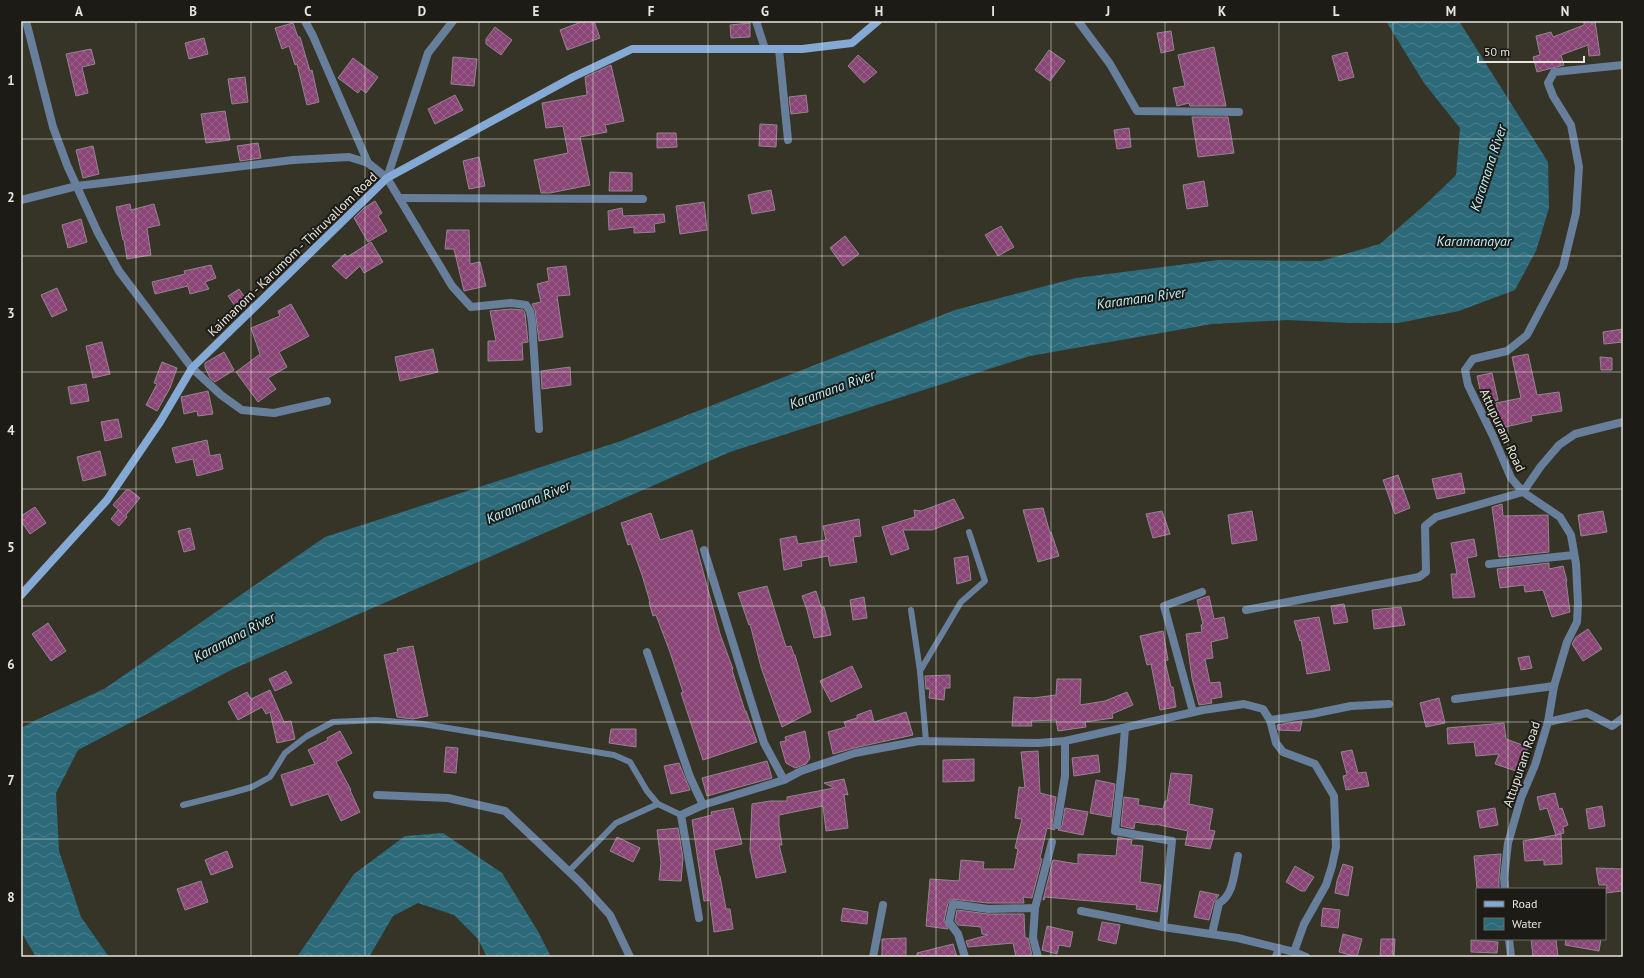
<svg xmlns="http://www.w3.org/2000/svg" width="1644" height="978" viewBox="0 0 1644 978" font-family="'PT Sans',sans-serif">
  <defs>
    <pattern id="water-waves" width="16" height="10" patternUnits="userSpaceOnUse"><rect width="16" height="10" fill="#2d6a79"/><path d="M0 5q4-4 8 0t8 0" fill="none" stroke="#4b7f8c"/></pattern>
    <pattern id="building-cross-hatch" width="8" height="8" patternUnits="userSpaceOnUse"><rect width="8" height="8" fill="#894576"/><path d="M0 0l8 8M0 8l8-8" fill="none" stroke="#9a6089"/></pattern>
  </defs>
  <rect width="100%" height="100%" fill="#363427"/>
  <!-- water -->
  <g fill="url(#water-waves)">
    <polygon points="1386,21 1459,21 1548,162 1549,208 1536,251 1515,290 1459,311 1398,323 1351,323 1287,320 1212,324 1030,356 730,452 233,669 78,750 56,793 59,851 81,917 109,957 36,957 21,932 21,728 34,721 104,689 325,537 621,441 955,310 1076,278 1218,260 1321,261 1380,244 1427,203 1456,175 1460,128 1424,83"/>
    <polygon points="443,833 502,873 539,933 551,957 487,957 478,939 454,915 418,903 393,916 369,957 297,957 354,874 405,836"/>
  </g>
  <!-- building -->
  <g fill="url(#building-cross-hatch)" stroke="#93858e">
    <polygon points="584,21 594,21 600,38 567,50 560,30"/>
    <polygon points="1584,21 1595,21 1600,55 1589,56 1588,45 1561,55 1564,65 1537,72 1533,57 1540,55 1536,36 1551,32 1553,37 1584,25"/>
    <polygon points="293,23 298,37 300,37 310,71 312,70 319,102 307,105 297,64 295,65 289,46 282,49 275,28"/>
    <polygon points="750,23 750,37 731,38 730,25"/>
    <polygon points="495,27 512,40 501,55 486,44 486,39"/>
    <polygon points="1171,31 1174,50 1161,53 1157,33"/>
    <polygon points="204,38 208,54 189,59 185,43"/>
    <polygon points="1214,47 1226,106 1190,106 1189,103 1177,106 1173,88 1185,86 1178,55"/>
    <polygon points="91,49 95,64 82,67 88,93 76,96 66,54"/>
    <polygon points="1049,50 1065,61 1050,81 1035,70"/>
    <polygon points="1347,52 1354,77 1339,81 1332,56"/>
    <polygon points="858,55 877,72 864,83 848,66"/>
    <polygon points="453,57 477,59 474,86 451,84"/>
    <polygon points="353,58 378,77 366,93 361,89 358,93 338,78"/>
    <polygon points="611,65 624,121 605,125 607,132 580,137 590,185 550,193 541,193 534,160 568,153 563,126 546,128 542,103 587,95 585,77"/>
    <polygon points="245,77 248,102 232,104 228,79"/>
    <polygon points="455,95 463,110 435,124 428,109"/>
    <polygon points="806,95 808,112 791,114 789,97"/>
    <polygon points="225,111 230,140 206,143 201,114"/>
    <polygon points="1192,117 1228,117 1234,153 1198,157"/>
    <polygon points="760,124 777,125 776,147 759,146"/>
    <polygon points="1129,128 1131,147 1117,149 1114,130"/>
    <polygon points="657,133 676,133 677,147 657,148"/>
    <polygon points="258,143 261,158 240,161 237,146"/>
    <polygon points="93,146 99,174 83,178 76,150"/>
    <polygon points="479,157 485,186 469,189 463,161"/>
    <polygon points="610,172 632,173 632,191 609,191"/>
    <polygon points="1204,181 1208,206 1187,209 1183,185"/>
    <polygon points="771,190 775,210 752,214 748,195"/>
    <polygon points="375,201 382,213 378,216 387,231 368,242 354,218 364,208"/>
    <polygon points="704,202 707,230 680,234 676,206"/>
    <polygon points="130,204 131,210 154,204 160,225 147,228 151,255 127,259 124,240 123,240 116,207"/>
    <polygon points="622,208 623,216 664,214 665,222 654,224 655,232 634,233 634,227 609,230 608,211"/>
    <polygon points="81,219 87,242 68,248 62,225"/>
    <polygon points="1001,226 1014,247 998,256 985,235"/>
    <polygon points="447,230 469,230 470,264 480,262 486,286 464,291 454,249 445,249"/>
    <polygon points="845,236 859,254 843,266 830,248"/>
    <polygon points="371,242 383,262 364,273 360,266 346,279 332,266 345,254 347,257"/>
    <polygon points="211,265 216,278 205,282 209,289 190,294 188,286 155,294 152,282 185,274 184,271"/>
    <polygon points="566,266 570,295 557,296 563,337 539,341 535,310 532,304 541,302 537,284 549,281 547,268"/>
    <polygon points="57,288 67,310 52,317 41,295"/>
    <polygon points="239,289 246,299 235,306 228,296"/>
    <polygon points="291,304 309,336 279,352 287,367 268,378 276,389 258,402 236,372 260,354 251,328 280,316 278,311"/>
    <polygon points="511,309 523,310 525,313 528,342 522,343 523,360 488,361 488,341 496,341 490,311"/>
    <polygon points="1623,329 1623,342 1604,344 1603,332"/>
    <polygon points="102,342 110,374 93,378 86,346"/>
    <polygon points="433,349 438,372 400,381 395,357"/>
    <polygon points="224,352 234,370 215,382 210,378 205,367 205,363"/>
    <polygon points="1528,354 1537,395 1559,392 1562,411 1531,416 1532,421 1501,428 1496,403 1521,398 1512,357"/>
    <polygon points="1600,357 1612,358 1612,370 1601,370"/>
    <polygon points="162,362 177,368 170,388 157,411 146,405 157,384 154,383"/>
    <polygon points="570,367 571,385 542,389 541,371"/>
    <polygon points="1492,373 1498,400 1483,403 1477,376"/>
    <polygon points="86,384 89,401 71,404 68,387"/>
    <polygon points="208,391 213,414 198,416 197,411 184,414 181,397"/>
    <polygon points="118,419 122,437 105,441 101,422"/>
    <polygon points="207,440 210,456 220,454 223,469 197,476 193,459 176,463 172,448"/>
    <polygon points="100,451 106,475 83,481 77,457"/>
    <polygon points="1461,473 1465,493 1437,499 1432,479"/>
    <polygon points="1398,475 1410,508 1395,514 1383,480"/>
    <polygon points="126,490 130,490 140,498 126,515 127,517 119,526 111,519 118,510 122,513 113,505"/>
    <polygon points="954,499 964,518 932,530 903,530 909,549 891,555 882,527 915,517 914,510 921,511"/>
    <polygon points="1502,504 1503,516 1548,515 1549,552 1499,557 1492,507"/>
    <polygon points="35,507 46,523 30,534 21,521 21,516"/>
    <polygon points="1043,508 1050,533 1051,532 1059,556 1038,562 1023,510"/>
    <polygon points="1162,511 1170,534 1153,538 1146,514"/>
    <polygon points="1252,511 1257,540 1232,544 1228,515"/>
    <polygon points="1603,511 1607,532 1581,536 1578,515"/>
    <polygon points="651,513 660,540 692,530 720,634 733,669 732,670 745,711 746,711 757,742 703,760 681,693 683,692 670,652 656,615 653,616 649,602 650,602 642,575 631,544 628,545 621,523"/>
    <polygon points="859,519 861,536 853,537 857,562 830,566 828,556 801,561 802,566 784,570 780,539 796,536 798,544 826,540 823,526"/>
    <polygon points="190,528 195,549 184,552 178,531"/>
    <polygon points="1474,539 1477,556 1467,558 1475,597 1453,598 1451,574 1457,574 1451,543"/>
    <polygon points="968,556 971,580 957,584 954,558"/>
    <polygon points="1549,563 1549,569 1563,566 1567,581 1566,581 1570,612 1552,617 1543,590 1525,592 1524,585 1500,588 1497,569"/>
    <polygon points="767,586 786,647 791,646 794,655 795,655 811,712 782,727 761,667 750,624 749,625 738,593"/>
    <polygon points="816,591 821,607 824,607 831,635 814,638 807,610 802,596"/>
    <polygon points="1209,596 1214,619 1224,617 1228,638 1211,642 1213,658 1205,659 1210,683 1220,682 1222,697 1211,699 1212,703 1199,705 1192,678 1186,634 1202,632 1201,625 1203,624 1197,600"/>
    <polygon points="864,597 867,618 853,620 850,600"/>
    <polygon points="1344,604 1348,622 1334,624 1331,606"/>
    <polygon points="1401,607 1405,625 1374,629 1372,610"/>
    <polygon points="1319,617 1330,670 1307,674 1301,640 1300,641 1294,621"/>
    <polygon points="48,623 66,651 51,661 32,634"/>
    <polygon points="1588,629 1602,649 1583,661 1572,644 1576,637"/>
    <polygon points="1163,631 1168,660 1165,661 1171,687 1173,687 1176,707 1160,710 1151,664 1147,665 1140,636"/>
    <polygon points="413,646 428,716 413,719 397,717 384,655 398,652 397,649"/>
    <polygon points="1529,656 1532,668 1521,670 1518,658"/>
    <polygon points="852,666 862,687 831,702 820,681"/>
    <polygon points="286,671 292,683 275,691 269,679"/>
    <polygon points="950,675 950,688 945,688 944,700 929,698 930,689 926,689 925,676"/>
    <polygon points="1057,679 1081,679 1080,705 1105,701 1127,692 1133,705 1112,714 1113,718 1085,722 1086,727 1058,731 1056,720 1031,721 1032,726 1012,726 1014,697 1033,698 1056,695"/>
    <polygon points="270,690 284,722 291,721 295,739 277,743 270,712 266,714 262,707 238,720 228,702 247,692 251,699"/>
    <polygon points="1439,698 1445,723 1426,727 1420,703"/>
    <polygon points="871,710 874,722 906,712 913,735 854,748 833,754 828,732 846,727 844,722 857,718 857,715"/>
    <polygon points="1302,721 1300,731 1278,730 1277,725"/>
    <polygon points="1504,723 1506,739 1528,747 1519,772 1495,764 1499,754 1476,756 1474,742 1448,744 1447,728"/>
    <polygon points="611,729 636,729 636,747 609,743"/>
    <polygon points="340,731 352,753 336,762 351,790 350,790 360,812 341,821 328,794 291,806 281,775 315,764 308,750 328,740 327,738"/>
    <polygon points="805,731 810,758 806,764 795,768 786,763 780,742 786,741 785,737"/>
    <polygon points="446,747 458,748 456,773 444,772"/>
    <polygon points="1352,750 1358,773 1366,772 1369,786 1346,790 1343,776 1347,775 1341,752"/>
    <polygon points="1038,751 1040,793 1056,797 1052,824 1055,830 1047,828 1040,858 1042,859 1032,898 1023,897 1024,903 988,903 951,899 948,903 944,921 948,929 926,926 930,879 959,881 961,860 984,862 983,869 1014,869 1018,849 1015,848 1022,819 1015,818 1019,787 1025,788 1021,752"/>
    <polygon points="1098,755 1100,772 1074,776 1072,758"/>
    <polygon points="974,759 974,781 943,782 943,760"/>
    <polygon points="767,761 772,778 707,796 702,778"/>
    <polygon points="679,763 690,790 671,794 664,766"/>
    <polygon points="1171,773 1192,775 1189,804 1213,809 1209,830 1215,831 1210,849 1185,845 1188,831 1155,824 1155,825 1135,822 1134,829 1121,826 1124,797 1139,799 1138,805 1163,809 1165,801 1167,801"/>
    <polygon points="844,779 848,795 844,794 848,828 826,831 823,806 779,815 779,826 782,845 779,845 786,872 756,878 750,850 752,804 770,801 787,801 787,797 834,788 824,783"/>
    <polygon points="1096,780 1115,784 1111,817 1090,813"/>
    <polygon points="1555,793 1559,809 1562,808 1568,825 1563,827 1564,833 1556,835 1547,808 1540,810 1537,797"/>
    <polygon points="1602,806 1605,826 1589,829 1586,809"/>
    <polygon points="733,808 742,844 714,850 719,876 720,876 726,909 730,909 733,929 714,932 710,900 704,901 692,820 712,815 711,812"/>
    <polygon points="1065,808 1088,812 1083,835 1058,830 1062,826"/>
    <polygon points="1495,808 1498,825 1480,828 1477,811"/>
    <polygon points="678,828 683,858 681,881 659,880 661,863 657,830"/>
    <polygon points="1561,834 1562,864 1544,865 1544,860 1525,861 1523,841"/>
    <polygon points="617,837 640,848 633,862 610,851"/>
    <polygon points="1118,837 1132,840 1131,845 1143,846 1140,882 1161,885 1157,912 1136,909 1137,905 1045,897 1044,900 1043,900 1053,860 1078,864 1078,854 1116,856"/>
    <polygon points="227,851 233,867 211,875 205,860"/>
    <polygon points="1501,854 1499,878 1499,889 1477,889 1474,856"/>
    <polygon points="1343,864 1353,867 1348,896 1335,893 1337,881"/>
    <polygon points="1295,866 1314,877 1305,891 1301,891 1286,882"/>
    <polygon points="1596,868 1623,869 1622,891 1606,893 1607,885 1599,885"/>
    <polygon points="201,881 208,902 185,910 177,889"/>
    <polygon points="1200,891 1219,895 1214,902 1209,920 1194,917"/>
    <polygon points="843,908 868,912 867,924 841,921"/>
    <polygon points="1323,908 1340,910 1338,928 1321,926"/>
    <polygon points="957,910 988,914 1024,914 1025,938 1028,938 1032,955 1016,957 1013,943 968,947 966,941 988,935 982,934 981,927 958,925 955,921"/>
    <polygon points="1102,922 1120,925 1116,944 1098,940"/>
    <polygon points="1047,926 1073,932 1070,947 1059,945 1057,954 1042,950"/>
    <polygon points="1343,934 1362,939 1357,957 1339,952"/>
    <polygon points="906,938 906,957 882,957 882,939"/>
    <polygon points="1381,939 1395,939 1394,957 1380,957"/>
    <polygon points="1531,939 1556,939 1558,957 1533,957"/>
    <polygon points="1566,939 1601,939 1599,951 1565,945"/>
    <polygon points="1471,940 1498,942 1497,953 1471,952"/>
    <polygon points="953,944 957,957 917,957 917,953"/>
  </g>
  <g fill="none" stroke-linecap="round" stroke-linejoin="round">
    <!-- service -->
    <g stroke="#687f9b" stroke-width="6">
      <polyline points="911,610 920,671 926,741"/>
      <polyline points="920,671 961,602 985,581 969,532"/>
      <polyline points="183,805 231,793 252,787 270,777 285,753 307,736 333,722 376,720 423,724 614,755 630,762 647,791 658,804 681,815"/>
      <polyline points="569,871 616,823 658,804"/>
    </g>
    <!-- minor -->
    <g stroke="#687f9b" stroke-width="8">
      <polyline points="26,21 53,127 67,165 98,233 119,271 192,368 221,395 242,410 274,413 327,401"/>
      <polyline points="305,21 313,36 368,163"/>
      <polyline points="756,21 765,49"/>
      <polyline points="1078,21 1110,64 1137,111 1239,112"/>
      <polyline points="779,49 788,140"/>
      <polyline points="387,178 428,53 453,21"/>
      <polyline points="399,198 643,199"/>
      <polyline points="21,200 77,186 293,160 349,157 368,163 387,178 452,286 471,307 511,303 526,305 530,311 532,322 539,429"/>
      <polyline points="704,550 764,743 784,780 801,771 855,753 919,741 1038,743 1065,741 1203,710 1244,704 1263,709 1270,720 1276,743 1283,752 1315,764 1334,796 1336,847 1332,866 1326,885 1304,924 1294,952 1306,957"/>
      <polyline points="1489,564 1574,555"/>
      <polyline points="1246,610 1419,577 1426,572 1425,526 1436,517 1523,492 1541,466 1559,445 1575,434 1623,422"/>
      <polyline points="647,652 690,777 703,805"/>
      <polyline points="1455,699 1554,686"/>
      <polyline points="1193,712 1164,606 1202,592"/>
      <polyline points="1270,720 1312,714 1351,706 1389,704"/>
      <polyline points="1548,722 1587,713 1612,726 1623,718"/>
      <polyline points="1125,728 1122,767 1115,831 1172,841 1163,927"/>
      <polyline points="377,795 448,798 505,811 580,882 610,915 630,957"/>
      <polyline points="1057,825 1065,776 1065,741"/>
      <polyline points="1505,889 1504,878 1508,843 1521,798 1535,765 1548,722 1554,686 1567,642 1577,622 1578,603 1576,564 1571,535 1560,517 1523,492 1511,478 1493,436 1468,385 1465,370 1473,359 1507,351 1527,335 1563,267 1576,213 1579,167 1571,125 1553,96 1548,83 1554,72 1623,65"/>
      <polyline points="1081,911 1163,927 1238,938 1294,952"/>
      <polyline points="699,918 681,815 703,805 784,780"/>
      <path d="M1212,934L1219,903C1234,895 1234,872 1238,856"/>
      <polyline points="1509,939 1511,957"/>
      <polyline points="873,957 883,905"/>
      <polyline points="965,957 958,934 949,922 953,904 988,909 1035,908"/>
      <polyline points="1038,957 1033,938 1035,908 1052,842"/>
      <polyline points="1276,957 1279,948"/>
    </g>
    <!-- secondary -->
    <polyline stroke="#85a9d5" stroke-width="8" points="21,595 107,500 160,422 192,368 387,178 573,77 632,49 802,49 852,43 878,21"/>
  </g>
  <!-- grid -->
  <path fill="none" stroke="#e7e6de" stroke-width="1" stroke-opacity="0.55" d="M136,21V957M251,21V957M365,21V957M479,21V957M593,21V957M708,21V957M822,21V957M936,21V957M1051,21V957M1165,21V957M1279,21V957M1393,21V957M1508,21V889M21,139H1623M21,256H1623M21,372H1623M21,489H1623M21,606H1623M21,722H1623M21,839H1623M1508,939V957"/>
  <g text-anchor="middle" stroke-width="4" stroke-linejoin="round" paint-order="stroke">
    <!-- street labels -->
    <g font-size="13" fill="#e7e6de" stroke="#1c1b16">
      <text transform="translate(292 254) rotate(-44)" y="5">Kaimanom - Karumom - Thiruvallom Road</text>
      <text transform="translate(1503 430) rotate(65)" y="5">Attupuram Road</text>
      <text transform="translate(1521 764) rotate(-71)" y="5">Attupuram Road</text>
    </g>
    <!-- water labels -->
    <g font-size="14" font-style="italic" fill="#baeefc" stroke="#1c1b16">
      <text transform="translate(1488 168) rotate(-72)" y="5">Karamana River</text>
      <text x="1474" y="246">Karamanayar</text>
      <text transform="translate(1141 298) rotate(-8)" y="5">Karamana River</text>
      <text transform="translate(832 389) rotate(-20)" y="5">Karamana River</text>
      <text transform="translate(528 502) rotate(-23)" y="5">Karamana River</text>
      <text transform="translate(234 637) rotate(-28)" y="5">Karamana River</text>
    </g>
  </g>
  <!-- border -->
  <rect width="1644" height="978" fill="none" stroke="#1c1b16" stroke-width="44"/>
  <!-- legend -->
  <rect x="1476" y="888" width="130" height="52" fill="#1c1b16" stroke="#6d6c66"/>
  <rect x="1484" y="901" width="20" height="6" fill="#85a9d5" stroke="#6d6c66"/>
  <text x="1512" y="908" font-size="12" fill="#e7e6de">Road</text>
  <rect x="1484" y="918" width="20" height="12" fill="url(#water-waves)" stroke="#6d6c66"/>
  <text x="1512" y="928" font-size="12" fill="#e7e6de">Water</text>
  <!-- scale -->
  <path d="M1478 56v6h106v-6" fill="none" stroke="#e7e6de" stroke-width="2"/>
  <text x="1484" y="56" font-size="12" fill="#e7e6de" stroke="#1c1b16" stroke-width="3" paint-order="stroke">50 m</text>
  <rect x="22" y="22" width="1600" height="934" fill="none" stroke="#e7e6de" stroke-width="1.5"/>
  <g font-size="13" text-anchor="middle" font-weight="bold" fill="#e7e6de">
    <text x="79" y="16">A</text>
    <text x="193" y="16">B</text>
    <text x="308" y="16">C</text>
    <text x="422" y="16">D</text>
    <text x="536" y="16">E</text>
    <text x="651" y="16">F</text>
    <text x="765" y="16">G</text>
    <text x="879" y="16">H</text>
    <text x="993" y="16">I</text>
    <text x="1108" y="16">J</text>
    <text x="1222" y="16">K</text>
    <text x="1336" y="16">L</text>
    <text x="1451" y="16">M</text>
    <text x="1565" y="16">N</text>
    <text x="11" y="85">1</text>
    <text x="11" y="202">2</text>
    <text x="11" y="318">3</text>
    <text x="11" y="435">4</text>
    <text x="11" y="552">5</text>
    <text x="11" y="669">6</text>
    <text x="11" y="785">7</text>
    <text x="11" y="902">8</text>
  </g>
</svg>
